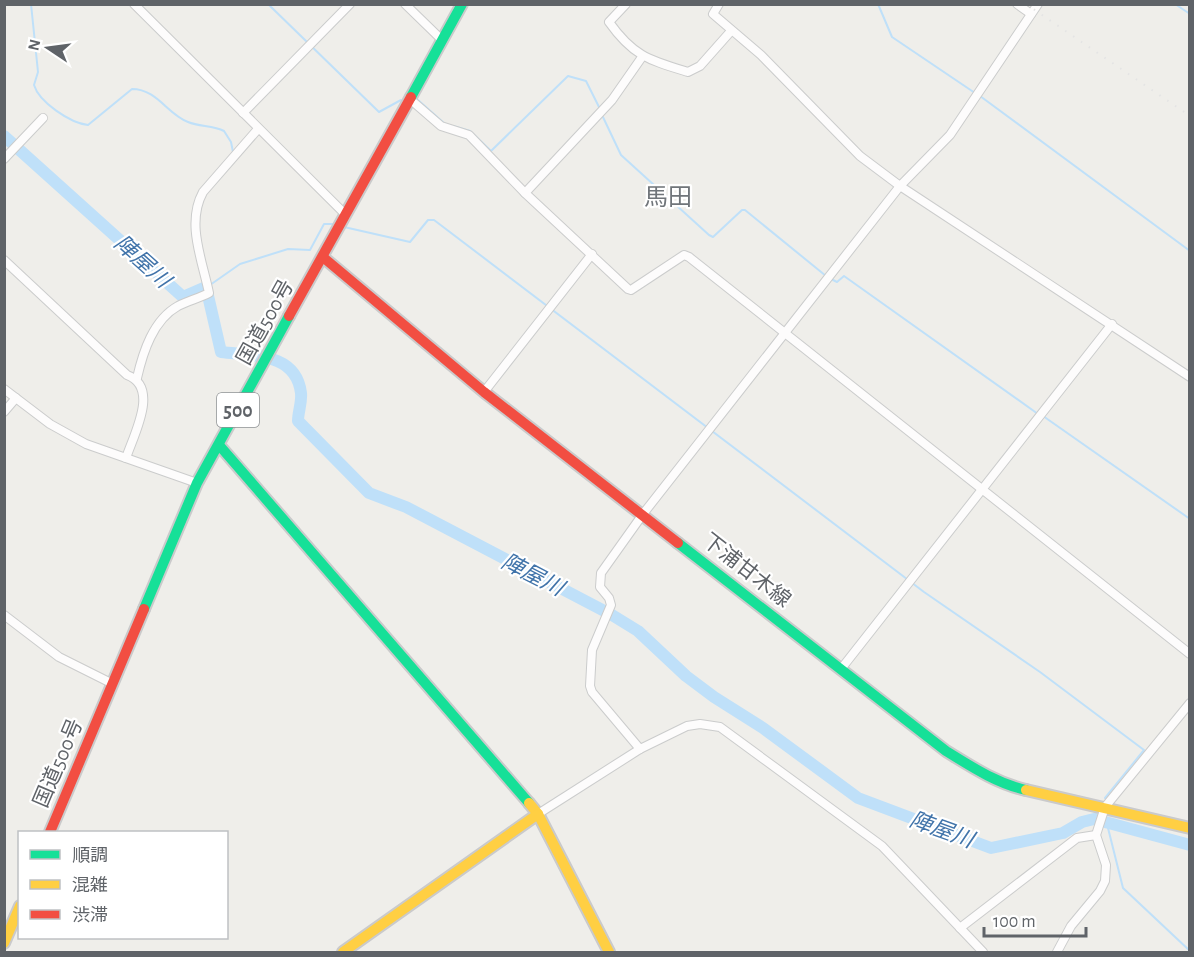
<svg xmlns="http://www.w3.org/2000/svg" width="1194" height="957" viewBox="0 0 1194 957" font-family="'Alegreya Sans','Noto Sans JP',sans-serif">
  <rect width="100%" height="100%" fill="#efeeea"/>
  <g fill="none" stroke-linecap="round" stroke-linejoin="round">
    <!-- stream -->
    <g stroke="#bfe0f9" stroke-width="2">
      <path d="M31,4L38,72L34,85C39,102 70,123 88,125L132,89C157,89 167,114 188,122C200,127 213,125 224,131L231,142L233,152"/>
      <polyline points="268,4 379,112 401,100"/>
      <polyline points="878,4 892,37 975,93"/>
      <polyline points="1175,4 1190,14"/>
      <polyline points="980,96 1190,251"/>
      <polyline points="418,100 445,124"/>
      <polyline points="602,115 621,155 709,235 713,237 742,210 745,210 826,276"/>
      <polyline points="453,126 470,131 491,151 568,76 586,81 600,109"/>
      <polyline points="344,227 410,242 428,220 434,220 924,592 1040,672 1144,750 1105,798"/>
      <polyline points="831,279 837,282 844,276 1038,414"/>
      <polyline points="210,285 240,264 288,249 310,250 324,224 333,224"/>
      <polyline points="1043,416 1190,519"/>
      <polyline points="1094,819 1096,813"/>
      <polyline points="1107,824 1123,888 1190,951"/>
    </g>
    <!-- river -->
    <path stroke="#bfe0f9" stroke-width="12" d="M4,136L183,297L206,287L221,352C252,356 296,352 301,393C302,403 298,412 298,421L369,493L406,507L612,615L638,631L686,676L714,697L763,728L858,798L991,848L1063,833L1082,822L1094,819L1190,845"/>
    <defs>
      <g id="street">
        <polyline points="134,4 346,215"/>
        <polyline points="405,4 442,40"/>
        <path d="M626,4L609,22C633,56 649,60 688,72L700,66L731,31"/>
        <polyline points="719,4 713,14 761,55 860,156 900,186 1190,377"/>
        <polyline points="1017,4 1031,14"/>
        <polyline points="411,100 441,126 469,135 525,193 628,289 631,290 684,255 689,257 1190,654"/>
        <polyline points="243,113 350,4"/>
        <polyline points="4,159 43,118"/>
        <polyline points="525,193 612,100 642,57"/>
        <path d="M4,260L127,375C160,387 134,434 126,458"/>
        <path d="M137,378C143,352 153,320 178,306C188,301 199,298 209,293C202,259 186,223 203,192L258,129"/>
        <polyline points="4,389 50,424 86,444 197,483"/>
        <polyline points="484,392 592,254"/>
        <polyline points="4,412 16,398"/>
        <polyline points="4,615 59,657 113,684"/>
        <polyline points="841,669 1112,324"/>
        <polyline points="640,749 592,692 590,686 592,650 611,605 609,598 600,587 601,573 643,514 900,186 950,135 1038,4"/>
        <polyline points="538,814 640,749 687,726 700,724 720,727 882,846 983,952"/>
        <polyline points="960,928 1077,838 1096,835"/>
        <polyline points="1057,952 1071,926 1100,891 1105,881 1106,865 1096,835 1105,807 1190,703"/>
      </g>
      <g id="fast">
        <polyline points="411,97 462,4"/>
        <polyline points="219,445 529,803"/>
        <path d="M678,543L946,751C972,767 996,783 1026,790"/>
        <polyline points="144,609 197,483 289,316"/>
      </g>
      <g id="slow">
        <polyline points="1026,790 1190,828"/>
        <polyline points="529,803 538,814 609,952"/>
        <polyline points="4,943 20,906"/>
        <polyline points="343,952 538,814"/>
      </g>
      <g id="jam">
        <polyline points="324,258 484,392 678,543"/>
        <polyline points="289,316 411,97"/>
        <polyline points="50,832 144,609"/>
      </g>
    </defs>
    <!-- street casing -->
    <use href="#street" stroke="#cbcccc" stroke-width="10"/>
    <!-- fast casing -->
    <use href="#fast" stroke="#cacacb" stroke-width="14"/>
    <!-- slow casing -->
    <use href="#slow" stroke="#cacacb" stroke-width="14"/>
    <!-- jam casing -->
    <use href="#jam" stroke="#cacacb" stroke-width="14"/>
    <!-- street -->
    <use href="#street" stroke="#fdfcfc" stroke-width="8"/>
    <!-- fast -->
    <use href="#fast" stroke="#16e098" stroke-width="10"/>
    <!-- slow -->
    <use href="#slow" stroke="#ffcf43" stroke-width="10"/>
    <!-- jam -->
    <use href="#jam" stroke="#f24e42" stroke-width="10"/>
    <!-- rail -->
    <polyline stroke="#e4e4e4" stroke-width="2" stroke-dasharray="1.5 8" stroke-linecap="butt" points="1026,4 1190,116"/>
  </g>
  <g text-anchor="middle" stroke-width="4.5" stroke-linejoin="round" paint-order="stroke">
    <!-- shield labels -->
    <rect fill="#fff" stroke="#8f9295" stroke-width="1.5" x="217" y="393" width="42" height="34" rx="4.5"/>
    <g font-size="20" font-weight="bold" fill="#5f6368">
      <text x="238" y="417">500</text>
    </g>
    <!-- street labels -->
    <g font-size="21" fill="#5f6368" stroke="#fff">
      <text transform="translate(265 322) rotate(-61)" y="7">国道500号</text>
      <text transform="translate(747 570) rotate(38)" y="7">下浦甘木線</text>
      <text transform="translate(58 763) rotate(-67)" y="7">国道500号</text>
    </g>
    <!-- water labels -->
    <g font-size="22" font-style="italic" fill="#4174aa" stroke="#fff">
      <text transform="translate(143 261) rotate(42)" y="8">陣屋川</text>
      <text transform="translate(533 574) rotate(27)" y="8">陣屋川</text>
      <text transform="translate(942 829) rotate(20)" y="8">陣屋川</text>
    </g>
    <!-- quarter labels -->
    <g font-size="24" fill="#70757a" stroke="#fff">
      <text x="668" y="205">馬田</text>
    </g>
  </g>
  <!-- border -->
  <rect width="1194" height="957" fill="none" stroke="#5f6368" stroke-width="12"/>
  <!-- legend -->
  <rect x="18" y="831" width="210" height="108" fill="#ffffff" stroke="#bfc1c3" stroke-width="1.5"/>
  <rect x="30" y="850" width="30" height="9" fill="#16e098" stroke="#bfc1c3" stroke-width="1.5"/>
  <text x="72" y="861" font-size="18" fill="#5f6368">順調</text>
  <rect x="30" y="880" width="30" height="9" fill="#ffcf43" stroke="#bfc1c3" stroke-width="1.5"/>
  <text x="72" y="891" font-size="18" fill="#5f6368">混雑</text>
  <rect x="30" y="910" width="30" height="9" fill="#f24e42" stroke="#bfc1c3" stroke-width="1.5"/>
  <text x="72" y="921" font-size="18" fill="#5f6368">渋滞</text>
  <!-- north arrow -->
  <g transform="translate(48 48) rotate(283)" stroke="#ffffff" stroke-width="4.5" paint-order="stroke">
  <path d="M0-4.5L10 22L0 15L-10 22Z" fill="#5f6368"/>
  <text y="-9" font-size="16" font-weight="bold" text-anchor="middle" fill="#5f6368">N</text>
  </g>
  <!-- scale -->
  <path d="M984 927v9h102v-9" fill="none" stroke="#5f6368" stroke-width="3"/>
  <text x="993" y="927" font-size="18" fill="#5f6368" stroke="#ffffff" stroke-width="4.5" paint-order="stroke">100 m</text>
</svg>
